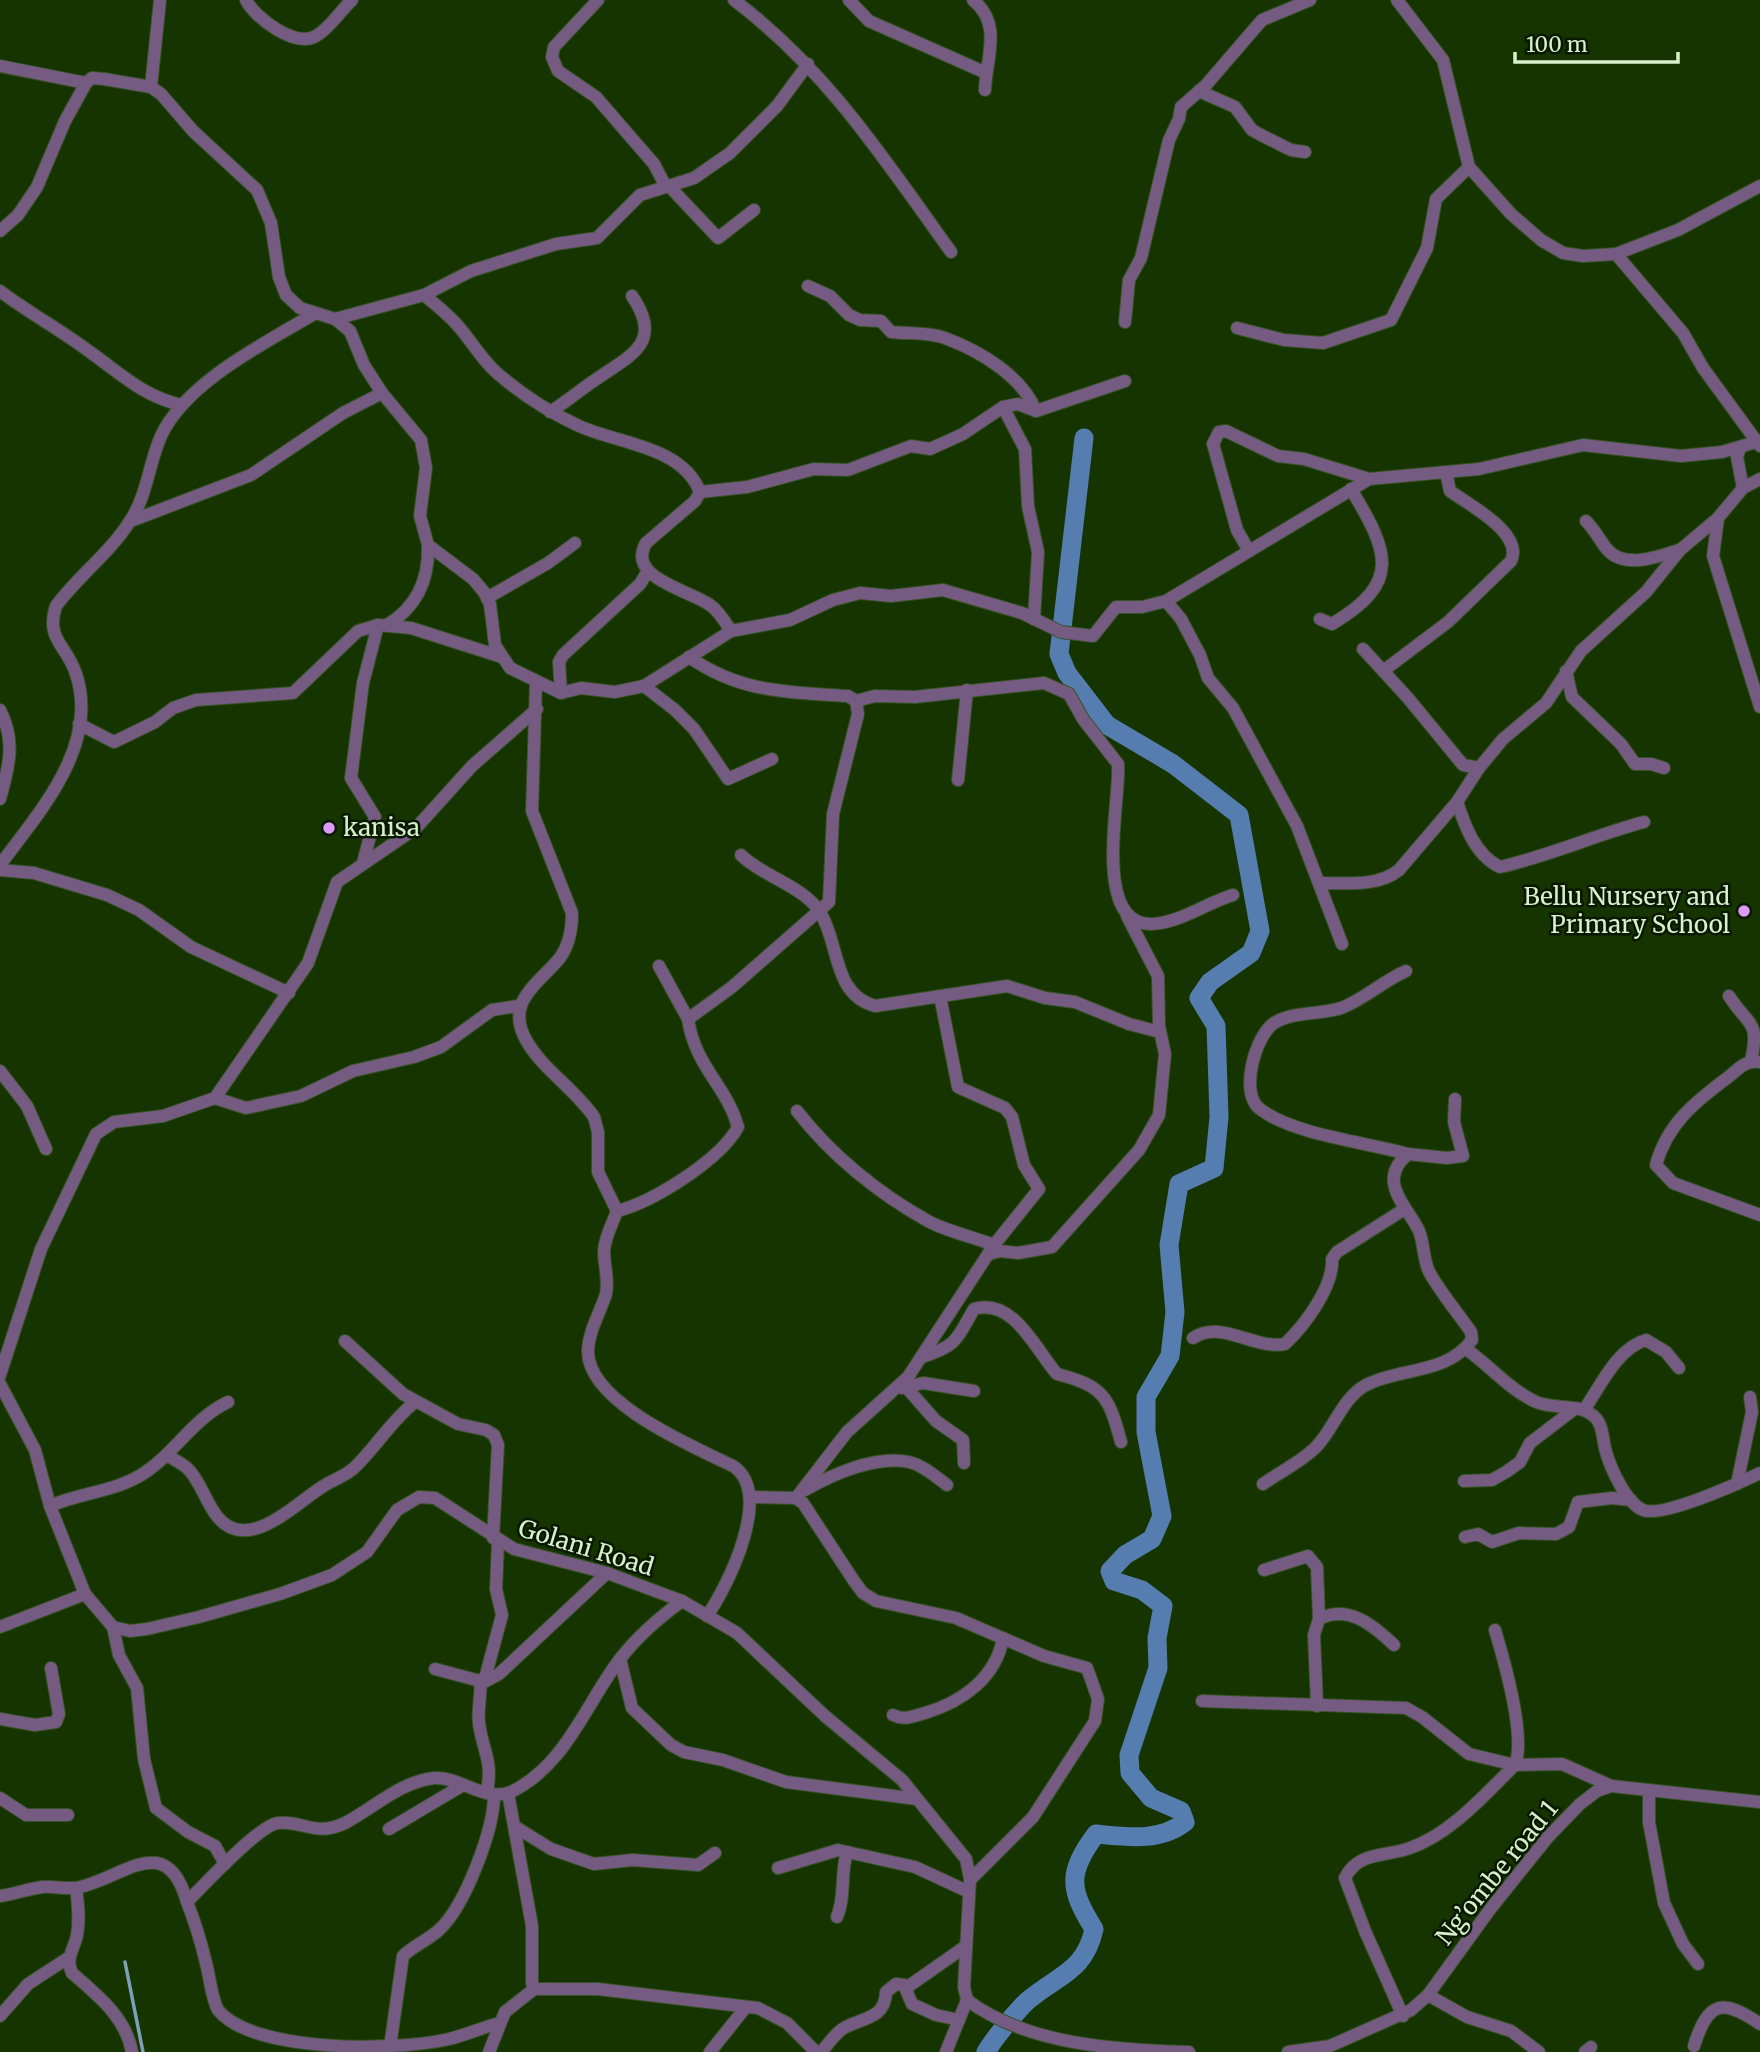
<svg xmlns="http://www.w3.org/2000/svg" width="1760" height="2052" viewBox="0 0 1760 2052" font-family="Merriweather,serif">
  <rect width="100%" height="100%" fill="#163400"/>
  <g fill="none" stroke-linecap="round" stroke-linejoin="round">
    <!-- stream -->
    <polyline stroke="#7da0b8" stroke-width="3.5" points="125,1962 143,2052"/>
    <!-- river -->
    <path stroke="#567daf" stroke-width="19" d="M986,2052C993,2040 1020,2006 1031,1998C1061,1974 1085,1970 1094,1929C1069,1889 1067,1873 1096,1834C1127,1837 1160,1842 1185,1822L1181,1811L1151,1798L1130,1773L1129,1755L1158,1668L1157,1638L1163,1606L1142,1590L1114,1581L1110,1571L1125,1555L1152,1539L1162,1516L1146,1432V1397L1170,1356L1175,1312L1169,1245L1179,1184L1214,1168L1219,1117L1216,1026L1199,998L1210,982L1251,953L1260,931L1239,815L1173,764L1107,725L1067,673L1059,654L1084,438"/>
    <defs>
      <g id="minor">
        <path d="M246,0C255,18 295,48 316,36C330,28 340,11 352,0"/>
        <polyline points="598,0 554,47 552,57 558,71 596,97 654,164 666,187"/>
        <path d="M734,0C828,71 884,159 951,252"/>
        <polyline points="849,0 869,21 984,72"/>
        <path d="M973,0C1003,24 986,58 985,90"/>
        <polyline points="1397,0 1443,60 1469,167 1511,214 1541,240 1563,253 1583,256 1616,254 1678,230 1760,186"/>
        <polyline points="0,66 86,83"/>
        <polyline points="151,87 160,0"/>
        <polyline points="1199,91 1235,107 1252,130 1261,135 1291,150 1305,152"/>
        <polyline points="669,186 718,238 754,210"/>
        <polyline points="0,231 18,215 37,187 65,121 86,83 92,78 104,79 151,87 161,94 193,131 257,190 271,223 279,277 286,295 300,308 335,319 350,331 364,365 382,393 421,440 426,468 420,516 428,545 473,579 484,592 490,604 495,645 510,668 561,693 581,688 615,692 644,686 731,631 790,620 833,600 860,593 891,596 943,590 1022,613 1061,632 1093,636 1116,607 1142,607 1166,601 1369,479 1479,469 1583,445 1681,456 1722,452 1756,442"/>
        <polyline points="1616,254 1683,333 1703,368 1760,446"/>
        <path d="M808,286L830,296L849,315L860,320L881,321L891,332C908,334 928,332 945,338C980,351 1022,376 1036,411"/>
        <path d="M0,291C29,313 61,330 90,352C121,374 144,397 182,405"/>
        <path d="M424,295C436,305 449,315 459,327C472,342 482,360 497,373C520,393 549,412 577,425C616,444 682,445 700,492L695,501L646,543C626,578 689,590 710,605C719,611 725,622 731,631"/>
        <polyline points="335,319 424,295 471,271 556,244 597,238 640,195 694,178 730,153 777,106 808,64"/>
        <polyline points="1125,322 1129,280 1141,258 1169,140 1179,119 1181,107 1206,85 1262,20 1310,0"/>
        <polyline points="1237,328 1284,340 1323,343 1391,320 1427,248 1436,199 1469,167"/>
        <polyline points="1003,407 1025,449 1028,506 1038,552 1034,619"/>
        <path d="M550,412C566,402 580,390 595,380C631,355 664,343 632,296"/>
        <polyline points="1740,448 1737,457 1743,488"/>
        <polyline points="700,492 747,487 814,469 848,470 911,446 930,449 963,434 1003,407 1018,404 1036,411 1125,381"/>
        <polyline points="1718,518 1713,556 1760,707"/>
        <polyline points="131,521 251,475 343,413 382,393"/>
        <path d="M1586,521C1595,530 1599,539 1606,548C1623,570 1658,557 1679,550"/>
        <polyline points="1249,551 1237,530 1213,444 1219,432 1226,431 1278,456 1304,459 1369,479"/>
        <polyline points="487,598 548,563 575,543"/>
        <polyline points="1166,601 1181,619 1200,655 1208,678 1233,708 1297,826 1342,944"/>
        <path d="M1320,619L1332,624C1403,582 1388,551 1351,489"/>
        <path d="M387,625C417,607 429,580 428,546"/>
        <polyline points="1363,649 1408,698 1463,765 1479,768"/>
        <path d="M1383,671L1448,622L1511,561C1524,533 1469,505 1450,491L1446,472"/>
        <polyline points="1566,671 1572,697 1621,744 1635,764 1651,764 1664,768"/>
        <path d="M536,683L532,811L572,913C572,929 569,946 559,959C537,985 505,1002 526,1040C542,1069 575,1089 594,1117L598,1132V1172L617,1211C612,1225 605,1236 604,1251C604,1265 609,1280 606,1294C600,1313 589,1330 588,1350C586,1402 694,1447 733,1466C774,1493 728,1586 707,1616"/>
        <polyline points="644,686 675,710 694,729 728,779 772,759"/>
        <polyline points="561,693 559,662 563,655 640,584 648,571"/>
        <path d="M856,701L875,696L915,697L1044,683L1069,694L1083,719L1118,764C1121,797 1091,925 1151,924C1180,923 1206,903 1233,895"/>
        <path d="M0,710C16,741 9,767 0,799"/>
        <polyline points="79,724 114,742 155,722 173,708 196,700 293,693 358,631 378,625 411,628 502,657"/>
        <polyline points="958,780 967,690"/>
        <path d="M1457,802C1465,826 1475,855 1500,867C1549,856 1595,835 1644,822"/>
        <path d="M741,855C763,877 802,885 820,912C840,944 832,994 875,1006L1007,986L1045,998L1075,1002L1129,1024L1160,1032"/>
        <polyline points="363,863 375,817 351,778 363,683 378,625"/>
        <path d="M0,865C39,812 100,746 76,674C67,645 45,640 56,606C78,576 110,553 130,521C147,496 149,463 161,436C186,382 265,343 314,314"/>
        <polyline points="0,870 34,873 107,895 139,910 191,947 289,993"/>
        <path d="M1321,883C1347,883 1378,887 1399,870L1457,802L1479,768L1503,739L1546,703L1581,651L1646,592L1680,550L1718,518L1743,488L1760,479"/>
        <polyline points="659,966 688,1019"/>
        <path d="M1406,971C1383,981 1363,1000 1341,1008C1320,1015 1293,1011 1274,1023C1255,1036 1239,1094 1260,1109C1294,1135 1365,1142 1408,1154"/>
        <path d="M1729,996C1749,1027 1760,1020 1751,1061"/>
        <path d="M1760,1062C1744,1060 1739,1069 1727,1078C1695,1102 1667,1124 1656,1165L1673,1183L1760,1215"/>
        <polyline points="0,1071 27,1106 46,1149"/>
        <polyline points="215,1098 246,1108 301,1096 353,1071 414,1057 441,1047 492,1010 518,1006"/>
        <path d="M797,1111C831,1155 879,1194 928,1221C943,1230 976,1238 994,1245"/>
        <path d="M617,1211C653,1202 720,1160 738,1127C727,1086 695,1067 688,1019L732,987L829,902L833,814L858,714L856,701L848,696C787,692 741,693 689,657"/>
        <polyline points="989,1254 1000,1251 1018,1253 1052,1247 1139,1150 1159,1115 1165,1054 1159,1026 1158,976 1127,916"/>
        <path d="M1193,1338C1222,1319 1254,1350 1285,1344C1305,1325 1334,1286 1332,1259L1337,1252L1403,1210"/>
        <polyline points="345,1341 403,1394 458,1424 486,1430 494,1435 498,1445 493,1538"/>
        <path d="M1466,1349C1489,1365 1509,1389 1534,1401C1551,1410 1576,1403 1591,1414C1604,1422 1602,1439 1606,1452C1611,1469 1626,1503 1643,1510C1663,1518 1739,1483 1760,1473"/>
        <path d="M922,1357C958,1346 957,1338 974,1309C1014,1297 1037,1352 1057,1374C1104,1386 1109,1397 1121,1442"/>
        <polyline points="0,1375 41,1249 96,1134 114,1122 163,1116 215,1098 308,963 337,882 416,828 472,766 537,709"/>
        <path d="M0,1384L35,1450L50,1506L85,1594L113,1627L130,1631L147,1629L199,1617L280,1594L332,1575L367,1552L397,1510L419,1497L435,1498L514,1549L607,1573L682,1601L737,1633L825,1716L902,1780L966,1859L970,1879L964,1987L967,2000C1027,2045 1117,2050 1189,2052"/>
        <polyline points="906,1387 936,1421 963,1440 964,1463"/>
        <polyline points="902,1388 923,1383 974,1391"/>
        <path d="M1584,1410C1600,1387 1617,1348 1646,1340L1666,1352L1679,1368"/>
        <path d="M167,1455C174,1460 184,1464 189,1470C204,1486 209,1515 228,1526C258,1544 299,1501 322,1487C332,1480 344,1477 354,1468C376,1447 391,1421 415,1402"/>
        <polyline points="1464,1481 1492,1480 1506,1472 1520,1462 1530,1443 1573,1410"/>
        <path d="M1263,1484C1280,1472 1301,1462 1316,1447C1334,1429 1342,1398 1366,1385C1401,1367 1446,1375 1472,1340L1471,1332C1461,1317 1433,1283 1428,1269C1423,1257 1424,1243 1419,1231C1408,1207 1375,1181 1408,1154L1447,1158L1463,1156L1454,1122L1455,1099"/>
        <polyline points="1737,1484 1752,1412 1750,1397"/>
        <path d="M805,1490C833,1474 876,1455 909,1462C923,1465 936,1477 947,1485"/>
        <polyline points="751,1497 796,1498 803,1503 854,1581 863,1593 876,1601 956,1618 1044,1656 1087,1668 1098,1699 1095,1721 1033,1817 970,1880"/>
        <polyline points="796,1498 847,1432 908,1377 994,1245 1039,1189 1024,1165 1012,1117 1005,1108 958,1087 940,996"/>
        <path d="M50,1506C79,1493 113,1492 141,1475C174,1455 192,1419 228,1402"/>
        <polyline points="1465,1537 1478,1534 1492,1542 1519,1533 1556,1534 1569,1527 1578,1502 1612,1498 1631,1500"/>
        <polyline points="1264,1570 1308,1556 1317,1567 1319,1619"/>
        <polyline points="0,1627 85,1594"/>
        <polyline points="113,1627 119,1655 137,1688 144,1759 156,1808 188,1832 215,1846 225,1864"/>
        <polyline points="620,1659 632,1708 671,1745 684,1752 723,1760 786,1782 917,1799"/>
        <polyline points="435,1669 484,1682 499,1674 607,1573"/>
        <path d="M480,1680C482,1695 477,1708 479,1723C483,1753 493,1759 487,1792"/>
        <polyline points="484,1682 502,1615 496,1589 498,1542"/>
        <polyline points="1202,1701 1406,1708 1422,1717 1469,1754 1515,1765 1562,1764 1611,1786"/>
        <path d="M1317,1706L1314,1635L1319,1619C1348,1604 1373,1625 1394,1645"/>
        <path d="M893,1715C905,1721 913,1716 925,1713C962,1702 996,1678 1003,1638"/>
        <polyline points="0,1719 35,1725 56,1722 59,1714 51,1668"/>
        <polyline points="1649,1790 1649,1822 1664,1903 1683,1944 1698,1964"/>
        <polyline points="508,1793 532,1926 532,1983 534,1989 598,1989 758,2008 787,2023 816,2052"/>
        <polyline points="0,1798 26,1815 68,1815"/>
        <polyline points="514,1826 551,1849 594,1864 633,1860 698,1865 715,1853"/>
        <polyline points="389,1829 463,1785"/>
        <polyline points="778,1868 838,1850 915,1867 969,1892"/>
        <path d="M76,1888C78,1903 80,1919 77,1935C74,1950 65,1958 72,1973C97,1995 126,2017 132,2052"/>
        <path d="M0,1896C14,1894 28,1889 42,1887C55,1886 68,1890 80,1887C124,1877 167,1830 187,1902"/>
        <path d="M837,1917C846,1895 840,1874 847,1852"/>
        <polyline points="906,1988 966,1946"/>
        <polyline points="1428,1995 1467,2017 1511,2031 1539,2052"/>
        <polyline points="0,2016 28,1984 68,1958"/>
        <path d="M1403,2016L1365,1931L1345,1878C1358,1851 1386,1857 1410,1848C1451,1834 1485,1794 1515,1765C1526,1737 1504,1660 1495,1630"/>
        <path d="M500,2023C483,2027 466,2035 449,2039C392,2052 252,2052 218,2010C211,1997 210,1977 206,1963C201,1942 195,1922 187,1902C203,1886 259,1825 278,1823C305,1821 316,1837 345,1823C375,1807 400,1782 434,1778C459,1776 486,1803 511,1792C566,1765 585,1705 620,1659C637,1637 660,1617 682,1601"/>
        <path d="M1694,2046C1708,2001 1722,1998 1760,2024"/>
        <path d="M390,2047L403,1956C413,1946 428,1940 439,1930C465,1906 494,1830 494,1795"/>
        <polyline points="489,2052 505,2012 534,1989"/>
        <polyline points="710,2052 746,2007"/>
        <path d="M821,2052C828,2045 835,2033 844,2028C864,2017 885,2019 886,1992L896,1984L904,1985L912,2004L936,2015L959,2020"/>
        <polyline points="946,2052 967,2000"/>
        <polyline points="1288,2052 1330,2046 1411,2010 1428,1995 1491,1908 1548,1837 1580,1804 1597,1791 1611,1786 1760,1802"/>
        <polyline points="1585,2052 1591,2047"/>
      </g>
    </defs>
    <!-- minor casing -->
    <use href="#minor" stroke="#355221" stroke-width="14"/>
    <!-- minor -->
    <use href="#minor" stroke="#755b81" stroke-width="12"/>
  </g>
  <!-- markers -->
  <g fill="#da9af6" stroke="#081801" stroke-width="2.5">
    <circle cx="329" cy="828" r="7"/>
    <circle cx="1744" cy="911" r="7"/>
  </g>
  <g text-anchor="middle" stroke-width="5" stroke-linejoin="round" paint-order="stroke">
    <!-- poi labels -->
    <g font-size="24" fill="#d8f0cc" stroke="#081801" text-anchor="start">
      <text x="343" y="836">kanisa</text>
      <text x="1730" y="905" text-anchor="end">Bellu Nursery and<tspan x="1730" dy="28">Primary School</tspan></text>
    </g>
    <!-- street labels -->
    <g font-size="24" fill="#d8f0cc" stroke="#081801">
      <text transform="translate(586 1548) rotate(17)" y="8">Golani Road</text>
      <text transform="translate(1497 1873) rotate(-51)" y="8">Ng’ombe road 1</text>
    </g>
  </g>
  <!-- scale -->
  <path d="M1515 52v10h163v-10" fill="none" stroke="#d8f0cc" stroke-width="3.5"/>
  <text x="1526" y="52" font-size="21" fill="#d8f0cc" stroke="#081801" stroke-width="5" paint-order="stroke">100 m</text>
</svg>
